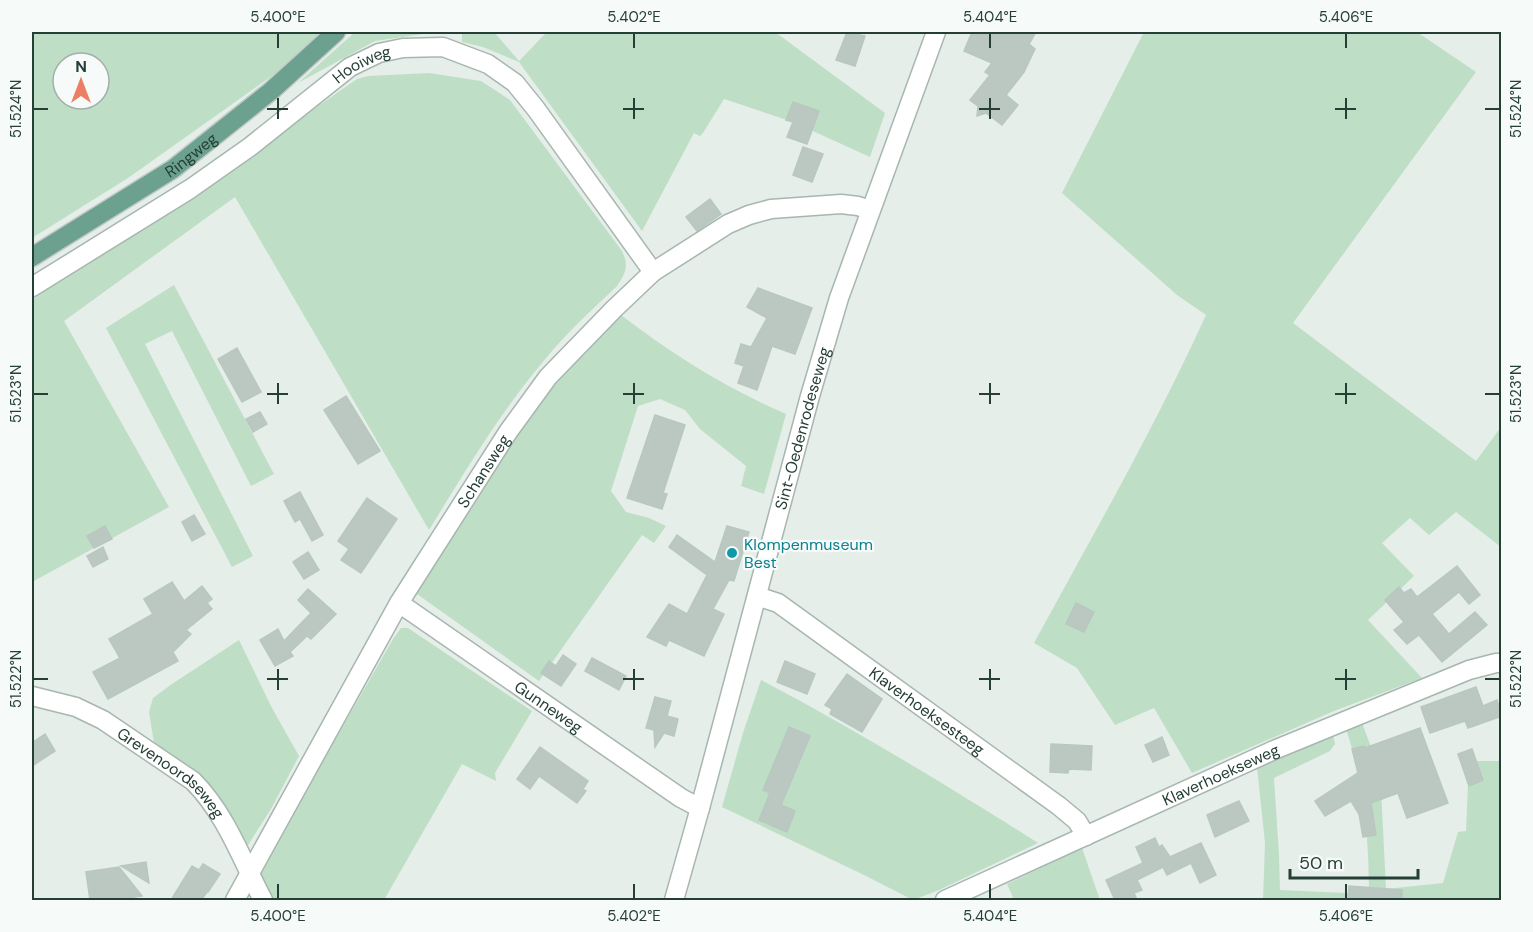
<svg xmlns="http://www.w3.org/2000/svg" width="1533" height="932" viewBox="0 0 1533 932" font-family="'DM Sans',sans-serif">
  <rect width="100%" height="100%" fill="#e5eee9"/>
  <!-- green -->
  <g fill="#bfdec6" fill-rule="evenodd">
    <path d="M32,32H320L298,55L276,73L128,178L32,238ZM63,63H99V99H63Z"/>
    <polygon points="355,32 426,32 423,34 375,41 298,83"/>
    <polygon points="462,32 494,32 519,61 547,32 775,32 885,113 870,157 793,122 724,99 703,133 700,136 694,133 642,231 519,62 483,47 462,42"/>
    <path d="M1144,32H1417L1476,72L1293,323L1476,461L1501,427V547L1456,512L1429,535L1410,518L1382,543L1414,576L1368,620L1422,678L1334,711L1192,773L1154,708L1115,725L1077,668L1034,643C1093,535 1155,427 1206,315L1177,295L1062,193Z"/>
    <path d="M429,73L481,81L510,100L622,251C629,266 626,273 617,286C595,307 572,328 552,351C504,406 467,468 429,530L235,197L64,321L169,507L32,582V294L228,169L357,79L368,76Z"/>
    <polygon points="174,285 274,474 251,486 172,331 145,344 253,556 232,567 106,328"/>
    <path d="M621,315C675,356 724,387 786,414L764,494L741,486L746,466L700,429L685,410L660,399L638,406L611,491L626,512L649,518L666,526L654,543L642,535L539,681L417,594C474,494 535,394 621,315Z"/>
    <polygon points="401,628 408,628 532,711 495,773 496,781 462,764 384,900 272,900 258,874 393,639"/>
    <polygon points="239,640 272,708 299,756 271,809 248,845 245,843 237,824 218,797 155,749 149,712 153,698 172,684"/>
    <path d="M761,680C856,730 948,786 1038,843L939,890L913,900L862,874L722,807L743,733Z"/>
    <path d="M1362,723L1374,755L1381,788L1386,889L1443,883L1458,832L1466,831L1469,761H1501V900H1263L1265,843L1257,767L1333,735L1335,744L1330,751L1274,778L1279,855L1280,890L1369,894C1369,838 1364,782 1346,729Z"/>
    <polygon points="1082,848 1100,900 1014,900 1007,884"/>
  </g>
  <!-- building -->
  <g fill="#bbc8c2" stroke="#b8c7c0" stroke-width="1.5">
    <polygon points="847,32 865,36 855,66 836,60"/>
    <polygon points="972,32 1036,32 1029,44 1035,49 1024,72 1006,95 1018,105 1002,125 986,113 977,116 978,106 970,100 990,75 985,72 992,63 964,51"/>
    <polygon points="793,102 819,111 807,144 787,137 793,122 786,120"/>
    <polygon points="803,147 823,154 812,182 793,175"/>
    <polygon points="710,199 721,214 697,231 686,217"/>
    <polygon points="758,288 812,308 795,354 772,346 757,390 738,383 744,366 735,363 741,344 751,347 767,318 747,307"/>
    <polygon points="237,348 261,392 242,402 218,359"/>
    <polygon points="346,396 380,451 358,464 324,410"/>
    <polygon points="260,412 267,424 253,432 246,419"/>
    <polygon points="655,415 685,425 663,493 667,494 662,509 627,498"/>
    <polygon points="300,492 323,535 312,541 300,519 295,522 284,501"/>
    <polygon points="367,498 397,519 361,573 341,560 349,549 338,541"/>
    <polygon points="194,515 205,534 192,541 182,522"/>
    <polygon points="105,526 112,539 94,548 87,536"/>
    <polygon points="727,526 749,532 734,581 729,580 713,609 724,614 704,656 669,640 666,646 647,637 669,604 687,614 707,575 669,547 677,535 715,562"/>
    <polygon points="103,547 108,559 93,567 87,556"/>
    <polygon points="308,552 319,570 304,579 293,562"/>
    <polygon points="1457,566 1480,595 1469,604 1459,592 1432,614 1449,634 1475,612 1487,625 1442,662 1419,635 1407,644 1394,630 1404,622 1385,600 1399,587 1404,593 1411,589 1417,597"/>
    <polygon points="172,582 184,601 202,586 212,599 207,603 212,609 186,630 191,634 173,652 178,661 108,699 93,672 120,658 109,639 153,614 144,599"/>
    <polygon points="308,589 336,614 311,639 307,636 290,652 293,656 275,666 260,640 278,629 284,641 311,613 298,600"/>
    <polygon points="1076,603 1094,612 1084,632 1066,624"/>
    <polygon points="563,655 576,664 561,686 541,673 549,661 556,666"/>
    <polygon points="592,658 626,676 619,690 585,671"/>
    <polygon points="785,661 815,674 807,694 777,682"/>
    <polygon points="847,674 882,699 862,732 830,714 832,709 825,705"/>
    <polygon points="1476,687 1483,706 1497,700 1502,716 1468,728 1465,721 1430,733 1421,707"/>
    <polygon points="655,697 671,701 667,716 678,719 674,736 664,733 655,747 654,730 646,728"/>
    <polygon points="789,727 810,736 781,805 795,811 787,832 759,820 770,793 763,790"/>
    <polygon points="1420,728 1448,803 1407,818 1398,793 1371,803 1376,835 1363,837 1359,814 1351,801 1325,816 1315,801 1358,773 1352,749 1364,746 1365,748"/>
    <polygon points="45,734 55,751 32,766 32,743"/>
    <polygon points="1162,737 1169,755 1153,762 1145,745"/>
    <polygon points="1051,744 1092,746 1091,770 1069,769 1068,773 1050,772"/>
    <polygon points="540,747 588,781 583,789 586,791 577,803 539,776 530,789 517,779"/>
    <polygon points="1472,749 1483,780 1469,786 1458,754"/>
    <polygon points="1239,801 1249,821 1215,837 1207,815"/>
    <polygon points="1155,838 1159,847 1162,845 1170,857 1201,843 1216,875 1200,883 1191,863 1167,875 1163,867 1137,880 1142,890 1134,893 1137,900 1115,900 1106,880 1143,863 1136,847"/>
    <polygon points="146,862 149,883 121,866"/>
    <polygon points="203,864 220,874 208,892 207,892 201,900 171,900 192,866 199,870"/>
    <polygon points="119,867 142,896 115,900 90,900 86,872"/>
    <polygon points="1349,886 1402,890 1402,900 1348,900"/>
  </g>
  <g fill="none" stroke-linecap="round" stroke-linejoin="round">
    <defs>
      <g id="minor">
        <path id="s1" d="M32,287L190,189L251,146L350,67L379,53L403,48L443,47L488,64L515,83L536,109L653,272"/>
        <path id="s2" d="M757,596L778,603L1059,806L1077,821L1086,836"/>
        <path id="s3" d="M399,603L681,798L700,808"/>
        <path id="s4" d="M32,696L76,707L103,720L193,781C226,814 242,860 263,900"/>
        <path id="s5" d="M235,900L399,603L508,432L548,377L614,309L653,272L728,224L749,215L771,209L841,204L858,206L870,210"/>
        <path id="s6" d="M674,900L700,808L810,396L839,298L936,32"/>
        <path id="s7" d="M945,900L1274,750L1469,670L1496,663H1502"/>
      </g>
      <g id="major">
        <path id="s8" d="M32,257L173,169L271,91L336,32"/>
      </g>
    </defs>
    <!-- minor casing -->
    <use href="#minor" stroke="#a8b6b0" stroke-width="21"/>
    <!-- major casing -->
    <use href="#major" stroke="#c2c9c7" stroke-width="21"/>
    <!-- minor -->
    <use href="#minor" stroke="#fff" stroke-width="18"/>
    <!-- major -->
    <use href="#major" stroke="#6ca190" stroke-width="18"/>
  </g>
  <!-- ticks -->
  <path fill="none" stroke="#253f37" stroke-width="2" d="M278,33V48M634,33V48M990,33V48M1346,33V48M278,98V119M634,98V119M990,98V119M1346,98V119M33,109H48M267,109H288M623,109H644M979,109H1000M1335,109H1356M1485,109H1500M278,383V404M634,383V404M990,383V404M1346,383V404M33,394H48M267,394H288M623,394H644M979,394H1000M1335,394H1356M1485,394H1500M278,669V690M634,669V690M990,669V690M1346,669V690M33,679H48M267,679H288M623,679H644M979,679H1000M1335,679H1356M1485,679H1500M278,884V899M634,884V899M990,884V899M1346,884V899"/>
  <!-- markers -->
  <circle fill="#0f9aa8" stroke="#f6faf8" stroke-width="2" cx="732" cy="553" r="6"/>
  <g text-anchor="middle" stroke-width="4.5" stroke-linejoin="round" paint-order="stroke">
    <!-- street labels -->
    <g font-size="16" fill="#253f37" stroke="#f6faf8">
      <text dy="6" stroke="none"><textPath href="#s1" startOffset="399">Hooiweg</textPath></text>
      <text dy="6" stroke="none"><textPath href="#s8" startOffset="189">Ringweg</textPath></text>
      <text dy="6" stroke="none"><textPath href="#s6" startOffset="489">Sint-Oedenrodeseweg</textPath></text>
      <text dy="6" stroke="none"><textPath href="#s5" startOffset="496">Schansweg</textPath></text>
      <text dy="6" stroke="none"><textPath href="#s3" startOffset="182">Gunneweg</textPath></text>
      <text dy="6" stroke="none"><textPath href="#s2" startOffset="206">Klaverhoeksesteeg</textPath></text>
      <text dy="6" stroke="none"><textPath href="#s4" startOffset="162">Grevenoordseweg</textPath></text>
      <text dy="6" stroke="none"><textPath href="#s7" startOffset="303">Klaverhoekseweg</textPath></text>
    </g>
    <!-- culture labels -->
    <g font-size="16" fill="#0d838f" stroke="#f6faf8" text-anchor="start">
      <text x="744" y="550">Klompenmuseum<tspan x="744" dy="18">Best</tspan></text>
    </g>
  </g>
  <!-- border -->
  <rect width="1533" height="932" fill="none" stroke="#f6faf8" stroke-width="66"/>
  <!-- north arrow -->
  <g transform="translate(81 81)"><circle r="28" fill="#f6faf8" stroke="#a2afab" stroke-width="1.5"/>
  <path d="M0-4.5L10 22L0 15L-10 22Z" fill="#ec7e65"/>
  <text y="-9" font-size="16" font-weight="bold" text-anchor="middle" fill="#253f37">N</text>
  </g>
  <!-- scale -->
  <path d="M1290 869v9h128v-9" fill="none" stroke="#253f37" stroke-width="3"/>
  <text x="1299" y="869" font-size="18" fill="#253f37" stroke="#f6faf8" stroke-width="4.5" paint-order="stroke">50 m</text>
  <rect x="33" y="33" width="1467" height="866" fill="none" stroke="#253f37" stroke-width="2"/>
  <g font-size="15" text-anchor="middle" fill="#253f37">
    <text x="278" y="22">5.400°E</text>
    <text x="634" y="22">5.402°E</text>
    <text x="990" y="22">5.404°E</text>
    <text x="1346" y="22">5.406°E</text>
    <text transform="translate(16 109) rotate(-90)" y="5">51.524°N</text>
    <text transform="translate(1516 109) rotate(-90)" y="5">51.524°N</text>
    <text transform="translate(16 394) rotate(-90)" y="5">51.523°N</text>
    <text transform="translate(1516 394) rotate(-90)" y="5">51.523°N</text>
    <text transform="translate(16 679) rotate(-90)" y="5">51.522°N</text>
    <text transform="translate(1516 679) rotate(-90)" y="5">51.522°N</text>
    <text x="278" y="921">5.400°E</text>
    <text x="634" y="921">5.402°E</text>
    <text x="990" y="921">5.404°E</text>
    <text x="1346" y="921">5.406°E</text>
  </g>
</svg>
